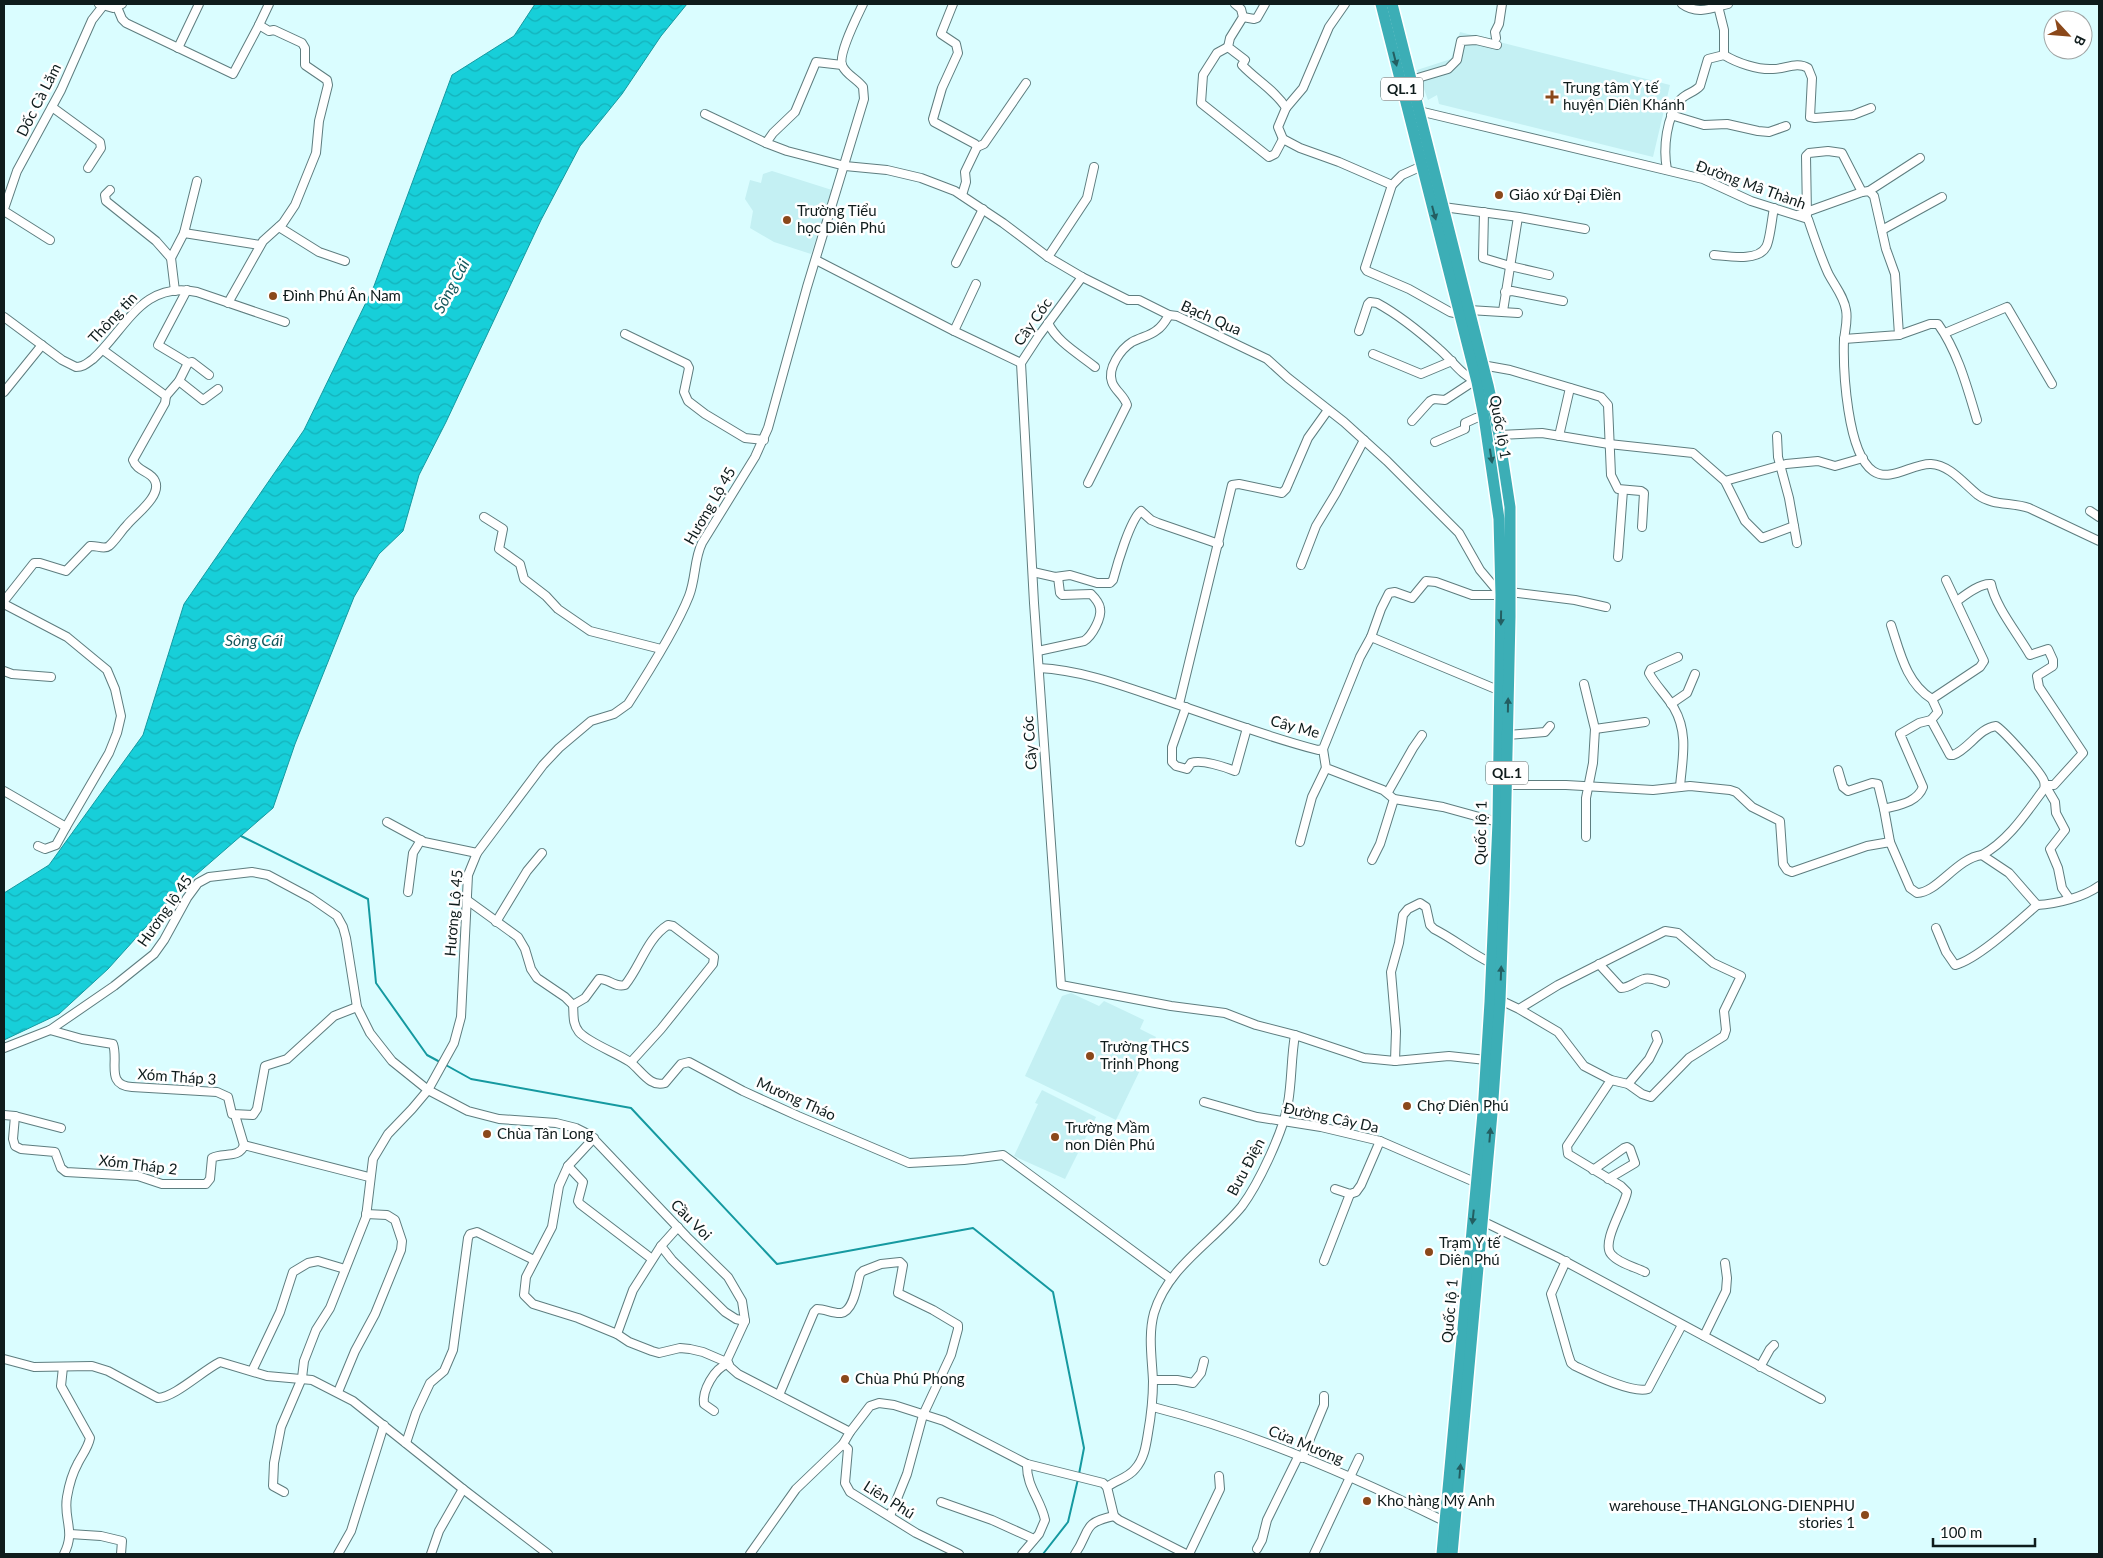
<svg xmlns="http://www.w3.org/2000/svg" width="2103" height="1558" viewBox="0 0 2103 1558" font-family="Lato,sans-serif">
  <defs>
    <pattern id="water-waves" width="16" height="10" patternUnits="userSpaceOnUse" patternTransform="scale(1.25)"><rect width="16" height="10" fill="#17cfd9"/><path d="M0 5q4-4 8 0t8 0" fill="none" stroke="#14b1ba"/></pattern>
  </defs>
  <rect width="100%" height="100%" fill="#dafdff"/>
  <!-- built -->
  <g fill="#c4f0f3">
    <polygon points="1460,32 1670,85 1653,157 1439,104 1437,95 1428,100 1417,70 1451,59"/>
    <polygon points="772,171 832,190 811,254 774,242 750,228 753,211 745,199 750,180 761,183 763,174"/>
    <polygon points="1071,993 1099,1006 1104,1001 1144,1020 1140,1029 1156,1037 1116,1120 1025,1076 1062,996"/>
    <polygon points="1042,1090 1096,1117 1065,1179 1014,1156 1038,1104 1035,1103"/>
  </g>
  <!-- water -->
  <polygon fill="url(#water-waves)" stroke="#1599a0" points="535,4 687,4 661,36 622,94 580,146 541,220 446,422 419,475 403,531 379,554 354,597 295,744 273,808 181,888 108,969 59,1014 4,1040 4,893 49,865 143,735 184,604 304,430 374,286 452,75 514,36"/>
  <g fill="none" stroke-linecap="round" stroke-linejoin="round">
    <!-- stream -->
    <g stroke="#1599a0" stroke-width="2">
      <polyline points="241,836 368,899 376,983 427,1055 440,1062"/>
      <polyline points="444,1064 471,1079 631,1108 777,1264 973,1228 1053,1292 1084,1448 1079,1474"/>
      <polyline points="1043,1554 1068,1522 1078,1479"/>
    </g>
    <defs>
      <g id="minor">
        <polyline points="99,4 113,8 122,4"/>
        <polyline points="953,4 941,34 956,44 958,53 942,88 933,119 934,122 975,144 977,147"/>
        <path d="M1235,4L1241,9L1243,17L1230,38L1228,47L1245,60L1242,65C1256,80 1276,91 1286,108L1278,127L1283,139L1300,148L1339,162L1392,185L1402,175L1422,166"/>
        <path d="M1682,4C1697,15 1712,8 1728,4"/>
        <polyline points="1718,6 1724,30 1724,55"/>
        <polyline points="117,7 122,19 126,23 233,74 259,25 269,31 274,30 302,43 305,48 305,65 327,80 328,85 319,121 316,153 295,205 283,223 263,241 228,303"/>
        <polyline points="1243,17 1254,19 1257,18 1265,4"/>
        <polyline points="259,25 269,4"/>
        <polyline points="1496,38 1495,32 1499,24 1502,4"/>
        <polyline points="1228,47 1217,53 1203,75 1201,103 1269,157 1275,154 1283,139"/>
        <polyline points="178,48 199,4"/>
        <path d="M1724,55C1737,63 1758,70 1773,69C1785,69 1797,61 1808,68L1812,78L1810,117L1815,118L1853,115L1871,108"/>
        <polyline points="1411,80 1448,69 1457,60 1461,41 1476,40 1497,45"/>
        <polyline points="52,107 100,142 101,148 88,168"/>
        <polyline points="1286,108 1303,88 1329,27 1345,4"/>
        <path d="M1419,111L1703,179L1751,201L1808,219C1814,237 1820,255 1828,273C1834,285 1844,296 1846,310C1848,320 1845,330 1844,340C1843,370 1847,453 1873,471C1890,483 1913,463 1931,464C1950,465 1964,484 1978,495C1993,506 2012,502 2029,508L2099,541"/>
        <polyline points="705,114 766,143 787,151 845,166 887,170 921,178 955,191 1003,223 1048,257 1082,277 1128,300 1139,300 1169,315 1177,316 1267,359 1288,378 1344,422 1387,461 1459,533 1480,570 1501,595"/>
        <polyline points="1671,115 1704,125 1727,124 1758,131 1769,132 1786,126"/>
        <polyline points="766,143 773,133 795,112 816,62 842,65"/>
        <path d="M1667,170C1663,148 1666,117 1681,99C1687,93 1695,92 1700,86L1708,59L1724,55"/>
        <polyline points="1392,185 1365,268 1367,271 1409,289 1450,312 1459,314"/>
        <polyline points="110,190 105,195 106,201 156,241 171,258 184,233 197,181"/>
        <polyline points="1869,191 1920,158"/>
        <polyline points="962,195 966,182 965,172 977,147 984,144 1026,83"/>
        <polyline points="1443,207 1519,217 1585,229"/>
        <polyline points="4,209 17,171 61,90 92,20 103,6"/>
        <polyline points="4,211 50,240"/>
        <polyline points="1484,212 1483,258 1510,266 1549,275"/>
        <polyline points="1798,215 1862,192 1869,191 1874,196 1886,249 1895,274 1899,335 1844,339"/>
        <polyline points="1807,215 1806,156 1809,153 1828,151 1842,153 1862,192"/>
        <polyline points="279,227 319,252 345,261"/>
        <polyline points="1882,230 1942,197"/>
        <polyline points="184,233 260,245"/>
        <path d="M1714,255C1727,256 1758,262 1766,247C1770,241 1772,217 1774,208"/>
        <polyline points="1048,257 1087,198 1094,167"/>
        <polyline points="171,258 175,291"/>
        <polyline points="816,260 954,331 1021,363"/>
        <polyline points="956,263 983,209"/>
        <polyline points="1082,277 1038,337 1021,363 1034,603 1061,985 1171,1006 1225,1013 1256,1025 1295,1035"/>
        <polyline points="187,290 158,345 188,363 192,362 209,375"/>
        <polyline points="1505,292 1512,291 1563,301"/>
        <polyline points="1469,310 1518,313"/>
        <polyline points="1503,311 1518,217"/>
        <path d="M4,317L62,360L76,367C84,367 87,363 93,359C126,329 142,280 197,292L285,322"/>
        <path d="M1048,323C1057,342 1079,354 1095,367"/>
        <polyline points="954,331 976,284"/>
        <path d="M1359,331L1368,304L1370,302L1377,303C1399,315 1420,332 1439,349C1452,360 1461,375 1477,382"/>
        <polyline points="1945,333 2007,307 2052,384"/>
        <polyline points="625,334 687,364 689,368 684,392 688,401 705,414 745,438 764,440"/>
        <path d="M1899,335L1930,324H1938C1958,352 1967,387 1977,420"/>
        <polyline points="1373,354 1421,374 1452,361"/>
        <polyline points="1482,365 1510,370 1601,397 1608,405 1611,475 1618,489 1641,491 1644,493 1642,527"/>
        <polyline points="179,381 203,400 218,389"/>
        <polyline points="4,392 42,345"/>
        <polyline points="166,396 179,381 188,363"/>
        <polyline points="1412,421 1430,401 1434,399 1445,400 1474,381"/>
        <polyline points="1499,435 1542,433 1609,444 1693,453 1725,481 1745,521 1762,538 1794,526"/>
        <polyline points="1559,436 1570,388"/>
        <polyline points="1777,436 1778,457 1789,498 1797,543"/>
        <polyline points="1435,442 1465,429 1465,423 1476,418 1484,417"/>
        <polyline points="1725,481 1786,464 1818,461 1835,466 1863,458"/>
        <path d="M1088,483L1127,405C1124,395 1115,391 1112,382C1107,368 1121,349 1132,342C1141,337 1150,336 1157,330C1163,326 1166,320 1169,315"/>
        <polyline points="2090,511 2099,517"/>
        <polyline points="484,517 503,529 499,549 520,564 524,579 546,596 558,609 590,631 661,649"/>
        <polyline points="1618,557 1623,490"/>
        <polyline points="1301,565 1316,526 1336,493 1364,440"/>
        <path d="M1033,572L1055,577L1070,575L1097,583H1110L1113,580C1117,565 1130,520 1141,511L1151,520L1158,523L1219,544"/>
        <polyline points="1510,592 1575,600 1606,607"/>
        <path d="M4,601L34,563H40L66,571L90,546C96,545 104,550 109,546C116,540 121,531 127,525C135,515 162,496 155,481C151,471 137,472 133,460L165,403L166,396L103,350"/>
        <path d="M1957,601C1965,595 1980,583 1991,584C1995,606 2018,634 2030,655L2048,649L2053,660V666L2037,676L2039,687L2083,753L2054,785H2045L2055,802L2056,813L2065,830L2050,849L2058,868L2062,888L2069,898"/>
        <polyline points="4,604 67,637 107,670 115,689 121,716 117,733 109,753 66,827 4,791"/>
        <path d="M1891,625C1900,652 1906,683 1932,699"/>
        <polyline points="1371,637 1381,609 1389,593 1395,592 1412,598 1426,581 1436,582 1472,595 1501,595"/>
        <path d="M1038,651L1084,641C1092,636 1102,618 1100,608C1099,602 1095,598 1091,594L1062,595L1060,593L1058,577"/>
        <path d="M1678,657L1651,669L1649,673C1656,686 1667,696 1674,708C1689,734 1682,760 1680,787"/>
        <path d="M1039,668C1077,670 1112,682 1147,694C1204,713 1260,735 1318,750L1323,749L1360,657L1371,637L1498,690"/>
        <polyline points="4,671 12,674 51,677"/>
        <polyline points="1584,684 1595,729 1593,763 1586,798 1586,837"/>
        <polyline points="1179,704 1232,485 1239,484 1282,493 1286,489 1308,438 1328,410"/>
        <polyline points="1671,704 1687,693 1695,674"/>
        <path d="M1186,707L1172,747V762L1176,766L1187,769L1191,763C1201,759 1225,767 1235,771L1247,728"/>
        <polyline points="1931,720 1938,712 1932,699 1980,667 1984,661 1946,580"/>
        <polyline points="1595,729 1645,722"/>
        <polyline points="1508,735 1545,732 1550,726"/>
        <polyline points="1323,749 1326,768 1383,790 1394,799 1443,807 1501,823"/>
        <polyline points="1838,770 1843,787 1848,791 1872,783 1878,784 1884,809"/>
        <path d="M1507,785H1566L1653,790L1690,786L1730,790L1736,792L1752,807L1780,821L1783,864L1787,870L1792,872L1867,846L1890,842L1910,888L1917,893C1937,893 1957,858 1982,855L2009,873L2037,905"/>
        <polyline points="1388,792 1413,748 1422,735"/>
        <polyline points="387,822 424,842 477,853"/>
        <polyline points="1300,842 1312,797 1326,768"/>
        <path d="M1890,842L1884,809C1898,805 1917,803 1923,787L1900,734L1919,723L1931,720L1950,755H1953C1969,749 1979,728 1996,726C2005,732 2041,772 2044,781C2045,785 2045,786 2044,789C2026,813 2009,840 1982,855"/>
        <polyline points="38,846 45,849 56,845 66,827"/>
        <polyline points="1372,860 1380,844 1394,799"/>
        <polyline points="408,892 413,853 421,840"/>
        <path d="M467,900L518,937L525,949L531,969L537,978L565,997L573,1005C574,1015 572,1023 579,1032C589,1043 617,1053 630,1062C641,1070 650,1088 665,1083L681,1064L689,1062L743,1091L798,1116L909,1163L964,1160L1003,1155L1171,1279"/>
        <path d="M2037,905C2057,904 2084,897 2099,886"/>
        <polyline points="496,922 527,871 542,853"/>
        <path d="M1936,928L1946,952L1955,965C1977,960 2020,920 2037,905"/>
        <path d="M1599,964L1621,988C1630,988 1636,981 1644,979C1651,977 1658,981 1665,983"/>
        <polyline points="1500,1000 1519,1009 1558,985 1665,931 1678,933 1713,963 1741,976 1724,1011 1726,1030 1724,1036 1689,1058 1651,1097 1642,1094 1628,1084 1611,1080 1584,1066 1558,1032 1519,1009"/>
        <path d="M573,1005L585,998L599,979C608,978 615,988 625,985C640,967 647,938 668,925L673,926L714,957L713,964L661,1029L631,1062"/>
        <path d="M50,1030L82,1039L113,1044C119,1062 105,1085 132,1087L217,1092L228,1097L232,1114L253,1115L257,1109L265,1066L287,1059L334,1016L357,1007"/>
        <polyline points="4,1048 50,1030 114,986 154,954 164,940 187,898 198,883 209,877 252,872 268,875 311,898 337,916 343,927 346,938 357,1007 370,1033 392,1061 428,1090 468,1111 499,1119 556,1123 576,1128 590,1135 687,1237 728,1277 742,1301 745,1321 727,1360 730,1367 738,1374 850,1432"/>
        <path d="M1395,1061L1396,1031L1391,972L1399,943L1403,915L1408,909L1420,903L1426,907L1430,925L1434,929C1454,939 1470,953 1491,963"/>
        <path d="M1611,1080L1567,1146L1568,1154L1621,1186L1627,1192C1625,1206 1601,1242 1611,1254C1618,1263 1635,1267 1645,1272"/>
        <polyline points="1628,1084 1649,1059 1658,1041 1656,1035"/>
        <polyline points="1204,1102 1257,1117 1321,1127 1380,1141 1477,1183"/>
        <path d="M4,1115L15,1116L13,1139L15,1146L21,1149L55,1152L61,1168L66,1172L138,1176L162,1184H206L210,1179L212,1158C222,1152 240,1159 244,1145L369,1177"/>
        <polyline points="235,1115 244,1145"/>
        <polyline points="15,1116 61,1128"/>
        <polyline points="594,1138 568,1166 559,1186 552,1227 526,1277 524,1295 533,1304 578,1318 617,1334 629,1342 652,1351 659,1353 680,1348 690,1349 703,1352 724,1361 727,1360"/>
        <polyline points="568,1166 583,1182 578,1201 580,1204 652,1259"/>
        <polyline points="1593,1170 1624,1148 1627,1147 1630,1149 1635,1163 1608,1179"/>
        <polyline points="1335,1189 1350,1194 1356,1192 1361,1185 1380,1141"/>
        <polyline points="1482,1221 1557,1257 1821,1399"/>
        <polyline points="678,1227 661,1246 672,1260 725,1312 736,1319 745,1321"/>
        <polyline points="1446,1260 1459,1262 1469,1261"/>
        <polyline points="1324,1261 1350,1194"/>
        <path d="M1566,1261L1551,1294L1568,1354L1571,1363L1575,1366C1590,1373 1632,1394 1648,1389L1682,1325"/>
        <polyline points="617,1334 633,1290 661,1246"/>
        <polyline points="1704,1336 1726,1291 1727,1278 1725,1263"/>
        <path d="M4,1359L34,1367L92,1366L108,1371L158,1398C175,1397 202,1371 220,1362L267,1376L312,1380L353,1401L463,1489L548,1554"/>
        <path d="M63,1367L61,1386L90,1438C88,1448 82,1455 78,1463C72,1474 69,1485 67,1497C63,1519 76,1531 64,1554"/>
        <polyline points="1760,1367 1770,1349 1774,1345"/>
        <polyline points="252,1371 280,1312 293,1272 308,1263 318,1261 345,1269"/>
        <polyline points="1153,1380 1177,1380 1193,1383 1201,1373 1204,1361"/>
        <polyline points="338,1392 355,1351 375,1314 401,1250 402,1241 395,1220 387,1215 366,1214"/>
        <path d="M779,1395L814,1312L817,1309C825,1309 834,1314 841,1313C854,1311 857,1284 860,1274L863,1271L881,1264L900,1262L903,1265L898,1293L933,1310L958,1325V1329L951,1355L923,1415L907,1474L890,1516"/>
        <path d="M1153,1407C1252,1432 1353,1476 1444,1521"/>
        <path d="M714,1411L704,1404C702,1391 714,1368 728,1364"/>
        <polyline points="406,1443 416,1413 430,1383 444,1371 453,1350 468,1238 470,1234 477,1232 534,1260"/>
        <polyline points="843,1444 848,1449 845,1483 850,1492 916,1533 959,1554"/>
        <polyline points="1302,1458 1324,1405 1324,1396"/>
        <path d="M1107,1487C1116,1480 1128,1478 1135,1469C1144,1459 1146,1446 1148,1433C1151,1416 1153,1399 1153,1381C1152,1358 1148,1335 1154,1313C1168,1266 1213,1242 1242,1206C1259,1183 1284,1130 1288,1103C1292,1080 1291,1058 1295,1035L1364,1058L1395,1061L1449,1056L1486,1060"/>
        <path d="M284,1492L273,1486L274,1463L281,1427L302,1378L304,1361L316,1330L330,1308L366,1217L373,1159L388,1134L412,1109L428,1090L454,1043L461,1017L468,875L477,853L543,765L559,748L591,721L614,714L628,704C648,673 676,629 689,596C696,578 694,559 702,543L755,457L768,428L807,287L864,99L863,87C857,79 847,75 843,67C836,57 858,15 863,4"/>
        <polyline points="941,1502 992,1520 1034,1539"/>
        <polyline points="70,1534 101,1536 122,1541 121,1554"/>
        <polyline points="1257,1549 1262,1540 1267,1520 1298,1457"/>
        <polyline points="338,1554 351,1531 384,1425"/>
        <polyline points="431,1554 439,1531 463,1489"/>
        <polyline points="750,1554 796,1489 843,1444 850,1432 870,1406 879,1403 894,1405 944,1421 1027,1464 1103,1483 1107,1487 1114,1516 1119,1520 1186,1554"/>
        <path d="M1022,1554L1039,1534L1045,1520C1041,1500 1026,1486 1027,1464"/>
        <path d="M1075,1554C1091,1531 1081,1523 1114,1516"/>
        <polyline points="1189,1554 1220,1489 1219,1476"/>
        <polyline points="1314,1554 1359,1458"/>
      </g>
      <g id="highway">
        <polyline points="1381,4 1477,382 1484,417 1499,519 1501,595 1498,822 1490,1002 1483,1113 1442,1554"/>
        <polyline points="1392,4 1488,385 1499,435 1510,507 1510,617 1504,889 1500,1000 1492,1113 1452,1554"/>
      </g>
    </defs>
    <!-- minor casing -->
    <use href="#minor" stroke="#5e7d7f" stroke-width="10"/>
    <!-- highway casing -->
    <use href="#highway" stroke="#fff" stroke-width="14"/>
    <!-- minor -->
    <use href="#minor" stroke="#fff" stroke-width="8"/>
    <!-- highway -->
    <use href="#highway" stroke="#3caeb6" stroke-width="11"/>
  </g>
  <!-- one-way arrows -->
  <defs><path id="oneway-solid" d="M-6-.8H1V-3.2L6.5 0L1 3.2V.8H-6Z" transform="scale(1.25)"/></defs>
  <g fill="#235e61">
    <use href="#oneway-solid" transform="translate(1395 59) rotate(76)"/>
    <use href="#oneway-solid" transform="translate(1434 213) rotate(75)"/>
    <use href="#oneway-solid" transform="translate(1491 456) rotate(81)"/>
    <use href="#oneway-solid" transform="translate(1501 618) rotate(91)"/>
    <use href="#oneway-solid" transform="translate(1508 705) rotate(-89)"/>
    <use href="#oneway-solid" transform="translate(1501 973) rotate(-88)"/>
    <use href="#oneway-solid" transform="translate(1490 1135) rotate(-85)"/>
    <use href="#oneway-solid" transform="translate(1473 1217) rotate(96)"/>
    <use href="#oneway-solid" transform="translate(1460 1471) rotate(-85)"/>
  </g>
  <!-- markers -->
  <g fill="#8b481a" stroke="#fff" stroke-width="2">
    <path d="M1549.5 89.5h5v5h5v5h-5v5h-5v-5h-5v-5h5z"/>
    <circle cx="1499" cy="195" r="5"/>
    <circle cx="787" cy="220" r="5"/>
    <circle cx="273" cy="296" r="5"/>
    <circle cx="1090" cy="1056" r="5"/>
    <circle cx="1407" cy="1106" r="5"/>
    <circle cx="487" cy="1134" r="5"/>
    <circle cx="1055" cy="1137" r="5"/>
    <circle cx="1429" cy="1252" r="5"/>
    <circle cx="845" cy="1379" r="5"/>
    <circle cx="1367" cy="1501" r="5"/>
    <circle cx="1865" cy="1515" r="5"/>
  </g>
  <g text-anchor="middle" stroke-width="5" stroke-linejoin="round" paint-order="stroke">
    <!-- shield labels -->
    <g fill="#fff" stroke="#576060" stroke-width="1">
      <rect x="1381" y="77.5" width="42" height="23" rx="4"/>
      <rect x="1486" y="761.5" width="42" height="23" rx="4"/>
    </g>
    <g font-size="14" font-weight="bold" fill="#0f1c1c">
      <text x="1402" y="94">QL.1</text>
      <text x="1507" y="778">QL.1</text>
    </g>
    <!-- poi labels -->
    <g font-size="15" fill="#0f1c1c" stroke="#fff" text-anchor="start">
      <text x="1563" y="93">Trung tâm Y tế<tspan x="1563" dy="17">huyện Diên Khánh</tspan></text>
      <text x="1509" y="200">Giáo xứ Đại Điền</text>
      <text x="797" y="216">Trường Tiểu<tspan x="797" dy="17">học Diên Phú</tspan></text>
      <text x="283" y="301">Đình Phú Ân Nam</text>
      <text x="1100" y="1052">Trường THCS<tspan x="1100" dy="17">Trịnh Phong</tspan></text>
      <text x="1417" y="1111">Chợ Diên Phú</text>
      <text x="1065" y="1133">Trường Mầm<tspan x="1065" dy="17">non Diên Phú</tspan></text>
      <text x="497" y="1139">Chùa Tân Long</text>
      <text x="1439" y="1248">Trạm Y tế<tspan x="1439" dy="17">Diên Phú</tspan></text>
      <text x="855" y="1384">Chùa Phú Phong</text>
      <text x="1377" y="1506">Kho hàng Mỹ Anh</text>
      <text x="1855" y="1511" text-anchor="end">warehouse_THANGLONG-DIENPHU<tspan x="1855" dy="17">stories 1</tspan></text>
    </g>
    <!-- street labels -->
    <g font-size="15" fill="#0f1c1c" stroke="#fff">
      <text transform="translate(39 100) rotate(-63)" y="5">Dốc Cà Lăm</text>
      <text transform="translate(1751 185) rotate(20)" y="5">Đường Mâ Thành</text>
      <text transform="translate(113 318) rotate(-47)" y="5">Thông tin</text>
      <text transform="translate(1211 318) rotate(24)" y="5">Bạch Qua</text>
      <text transform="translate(1033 322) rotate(-55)" y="5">Cây Cóc</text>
      <text transform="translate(1500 427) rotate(80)" y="5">Quốc lộ 1</text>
      <text transform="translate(710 506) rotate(-60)" y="5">Hương Lộ 45</text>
      <text transform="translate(1295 727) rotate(15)" y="5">Cây Me</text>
      <text transform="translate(1030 743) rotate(-94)" y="5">Cây Cóc</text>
      <text transform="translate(1481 833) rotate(-89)" y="5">Quốc lộ 1</text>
      <text transform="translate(165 911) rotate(-55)" y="5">Hương lộ 45</text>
      <text transform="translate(454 913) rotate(-85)" y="5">Hương Lộ 45</text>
      <text transform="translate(177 1077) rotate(4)" y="5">Xóm Tháp 3</text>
      <text transform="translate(796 1099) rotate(24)" y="5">Mương Tháo</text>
      <text transform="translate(1331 1118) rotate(12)" y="5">Đường Cây Da</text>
      <text transform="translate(138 1165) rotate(7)" y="5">Xóm Tháp 2</text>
      <text transform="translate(1246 1167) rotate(-62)" y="5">Bưu Điện</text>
      <text transform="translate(691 1220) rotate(45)" y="5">Cầu Voi</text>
      <text transform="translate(1450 1311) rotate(-85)" y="5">Quốc lộ 1</text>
      <text transform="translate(1306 1445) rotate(22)" y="5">Cửa Mương</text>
      <text transform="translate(889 1500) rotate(32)" y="5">Liên Phú</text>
    </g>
    <!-- water labels -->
    <g font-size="16" font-style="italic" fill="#14575b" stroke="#fff">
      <text transform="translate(451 286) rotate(-62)" y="6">Sông Cái</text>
      <text x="254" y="646">Sông Cái</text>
    </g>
  </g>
  <!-- border -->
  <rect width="2103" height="1558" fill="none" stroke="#0f1c1c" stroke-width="10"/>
  <!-- north arrow -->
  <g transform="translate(2068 35) rotate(116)"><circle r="24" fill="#ffffff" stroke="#9fa4a4"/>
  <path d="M0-4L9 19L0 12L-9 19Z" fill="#8b481a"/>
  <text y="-8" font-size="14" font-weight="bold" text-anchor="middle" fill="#0f1c1c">B</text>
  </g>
  <!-- scale -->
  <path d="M1933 1538v8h102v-8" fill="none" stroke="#0f1c1c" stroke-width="2.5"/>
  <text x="1940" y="1538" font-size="15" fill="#0f1c1c" stroke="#ffffff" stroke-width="4" paint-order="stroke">100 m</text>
</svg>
